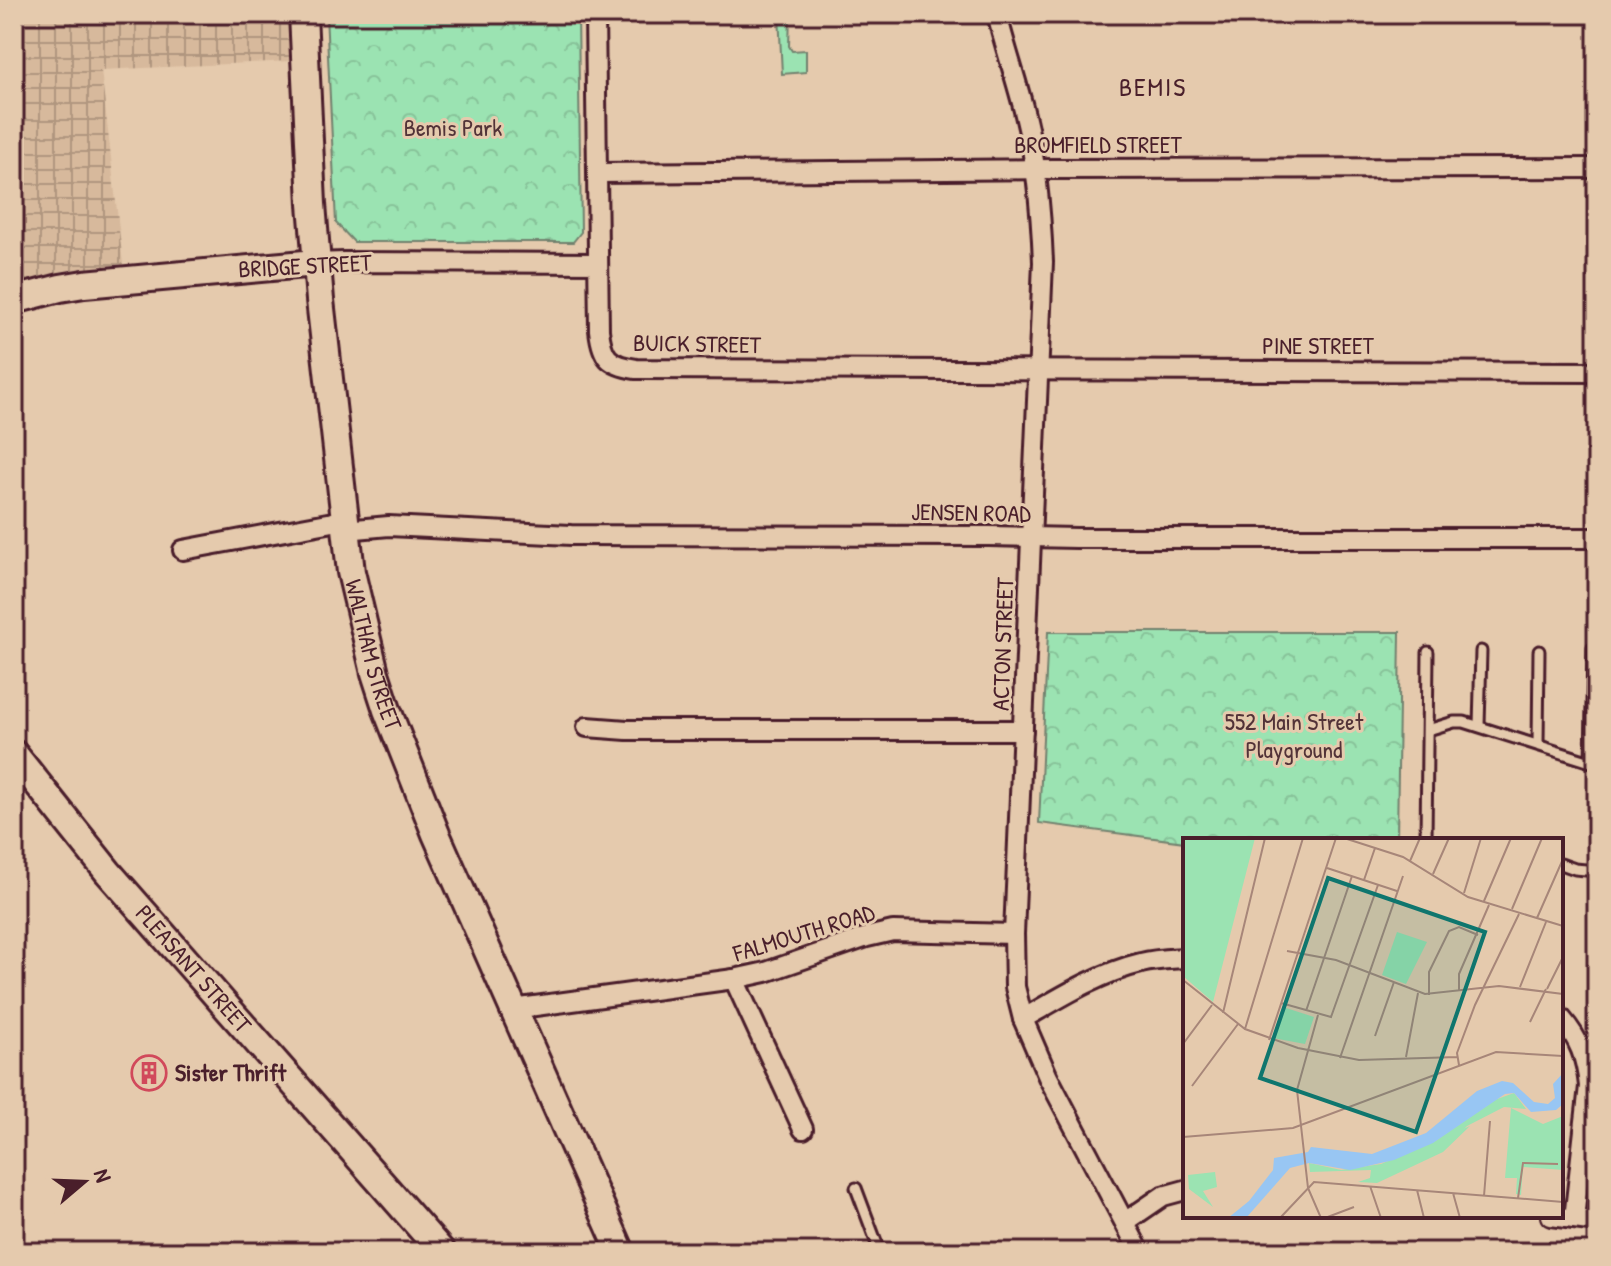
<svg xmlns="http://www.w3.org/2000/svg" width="1611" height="1266" viewBox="0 0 1611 1266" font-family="'Patrick Hand',sans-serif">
  <defs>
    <pattern id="industrial-grid" width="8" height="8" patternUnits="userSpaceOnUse" patternTransform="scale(2)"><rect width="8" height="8" fill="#d7b99c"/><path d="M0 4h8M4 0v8" fill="none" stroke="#b0967f"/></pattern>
    <pattern id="park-crowns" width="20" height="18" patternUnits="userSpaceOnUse" patternTransform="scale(2)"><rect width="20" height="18" fill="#9be3b2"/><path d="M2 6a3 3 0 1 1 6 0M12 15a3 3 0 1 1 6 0" fill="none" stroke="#87c299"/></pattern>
  </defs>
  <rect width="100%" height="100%" fill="#e5caad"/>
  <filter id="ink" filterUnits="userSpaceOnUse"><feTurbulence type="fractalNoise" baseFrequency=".0125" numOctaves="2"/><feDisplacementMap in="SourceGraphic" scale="16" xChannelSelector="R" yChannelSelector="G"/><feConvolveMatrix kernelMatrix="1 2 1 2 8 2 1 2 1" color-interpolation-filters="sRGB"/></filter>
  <g filter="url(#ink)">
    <!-- industrial -->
    <polygon fill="url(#industrial-grid)" points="14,14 291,14 291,61 101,70 123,264 62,271 14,285"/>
    <!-- green -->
    <polygon fill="#9be3b2" stroke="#72816e" stroke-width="2" points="779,14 790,14 789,46 792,51 806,50 806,72 782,74"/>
    <!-- park -->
    <g fill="url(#park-crowns)" stroke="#72816e" stroke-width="2">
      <polygon points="326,14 578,14 581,232 573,242 354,242 336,223"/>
      <polygon points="1048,632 1400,632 1397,840 1185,840 1185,842 1039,823"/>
    </g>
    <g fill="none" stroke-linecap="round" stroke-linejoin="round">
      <defs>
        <g id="lane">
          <polyline points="1479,726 1481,651"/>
          <polyline points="1428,730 1454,722 1464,722 1597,764"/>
          <polyline points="1538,745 1539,651"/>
          <polyline points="1591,762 1593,648"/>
          <polyline points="1426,840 1428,652"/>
          <polyline points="1561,864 1575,869 1597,871"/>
          <polyline points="856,1188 880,1252"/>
        </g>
        <g id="street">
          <path d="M595,14L599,330C602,357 608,365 636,369L1597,372"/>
          <path d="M997,14C1005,48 1017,81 1025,115C1037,163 1041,212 1043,262L1014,934L1015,987L1023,1019L1048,1077L1140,1252"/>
          <polyline points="598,173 1054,169 1597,168"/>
          <polyline points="316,263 344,262 598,263"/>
          <polyline points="345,530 389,526 571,535 989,536 1076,538 1597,538"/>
          <polyline points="183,550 344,520"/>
          <polyline points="587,727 627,730 1023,730"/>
          <polyline points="734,979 803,1129"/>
          <polyline points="513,1009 734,979 766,972 867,937 893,931 1014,934"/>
          <path d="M1561,1018C1580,1040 1586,1058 1589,1086L1574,1219"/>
          <path d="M1023,1019C1059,998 1099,973 1141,963C1156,959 1170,959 1185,958"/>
          <polyline points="1551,1216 1597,1222"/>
          <polyline points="1125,1222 1163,1196 1185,1190"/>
        </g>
        <g id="secondary">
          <path id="s1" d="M303,14L312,204L320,300L351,572L375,673L387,710L436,834L621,1252"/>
          <polyline points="14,300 60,288 84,284 316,263"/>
          <path id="s2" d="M14,754L108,872L442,1252"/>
        </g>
      </defs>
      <!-- lane casing -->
      <use href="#lane" stroke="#4a1f2b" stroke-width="15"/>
      <!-- street casing -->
      <use href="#street" stroke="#4a1f2b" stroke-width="24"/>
      <!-- secondary casing -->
      <use href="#secondary" stroke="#4a1f2b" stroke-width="32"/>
      <!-- lane -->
      <use href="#lane" stroke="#e5caad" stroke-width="9"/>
      <!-- street -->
      <use href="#street" stroke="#e5caad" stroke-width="18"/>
      <!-- secondary -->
      <use href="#secondary" stroke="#e5caad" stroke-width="26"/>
    </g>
  </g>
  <!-- icons -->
  <defs>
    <symbol id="building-ring" viewBox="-11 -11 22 22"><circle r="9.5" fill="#e5caad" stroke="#d1495b" stroke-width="1.5"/><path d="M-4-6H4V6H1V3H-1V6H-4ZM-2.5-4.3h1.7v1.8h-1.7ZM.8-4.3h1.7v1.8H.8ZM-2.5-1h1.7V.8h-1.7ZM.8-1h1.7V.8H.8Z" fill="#d1495b"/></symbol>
  </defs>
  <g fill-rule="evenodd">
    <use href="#building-ring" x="129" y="1053" width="40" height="40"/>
  </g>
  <g text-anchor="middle" stroke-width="6" stroke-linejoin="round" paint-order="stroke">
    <!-- park labels -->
    <g font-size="24" fill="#523338" stroke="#e5caad">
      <text x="453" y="136">Bemis Park</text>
      <text x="1294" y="730">552 Main Street<tspan x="1294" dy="28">Playground</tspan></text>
    </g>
    <!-- street labels -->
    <g font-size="24" fill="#4a1f2b" stroke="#e5caad">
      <text x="1098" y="153">BROMFIELD STREET</text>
      <text transform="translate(305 266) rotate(-3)" y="8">BRIDGE STREET</text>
      <text transform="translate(697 344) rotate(1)" y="8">BUICK STREET</text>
      <text x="1318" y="354">PINE STREET</text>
      <text transform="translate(971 513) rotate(1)" y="8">JENSEN ROAD</text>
      <text transform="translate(1003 644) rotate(-88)" y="8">ACTON STREET</text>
      <text dy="8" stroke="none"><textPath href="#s1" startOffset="646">WALTHAM STREET</textPath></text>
      <text transform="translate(804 933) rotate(-17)" y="8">FALMOUTH ROAD</text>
      <text dy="8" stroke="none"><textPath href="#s2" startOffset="280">PLEASANT STREET</textPath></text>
    </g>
    <!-- poi labels -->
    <g font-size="24" font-weight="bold" fill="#4a1f2b" stroke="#e5caad" text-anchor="start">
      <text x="175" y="1081">Sister Thrift</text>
    </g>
    <!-- neighbourhood labels -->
    <g font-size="26" letter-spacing="2" fill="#4a1f2b" stroke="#e5caad">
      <text x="1153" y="96">BEMIS</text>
    </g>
  </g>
  <!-- overview -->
  <g transform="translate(1183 838)">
    <rect width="380" height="380" fill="#e5caad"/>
    <path d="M32,334L34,349L20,353L30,369L6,351L5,337Z" fill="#9be3b2"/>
    <path d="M287,288L260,314L194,345L175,344L187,340L188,332L127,334L126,325L158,332L198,326Z" fill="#9be3b2"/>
    <path d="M331,255L343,271L321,269L284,288L271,301L254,302L306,264Z" fill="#9be3b2"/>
    <path d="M0,0H72L30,164L0,138ZM214,94L244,104L223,146L199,137ZM100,169L131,179L122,206L90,200ZM328,270L360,286L380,278V332L340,329L338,357L333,356L334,340H322Z" fill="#9be3b2"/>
    <path d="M380,235V266L373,272L348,274L331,255L322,256L250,305L211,322L167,332L126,325L107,330L63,380H45L66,363L90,332L91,320L125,314L128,309L189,316L243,295L294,253L319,243L330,245L351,264L365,266L372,260L370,246Z" fill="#98c6f3"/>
    <path fill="none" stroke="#a78679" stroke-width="2" d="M161,0L220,19L285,59L380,88M227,23L237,0M144,30L214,53M250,36L266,0M181,42L192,10M281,55L298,0M301,63L328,0M329,71L359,0M354,80L380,21M104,113L153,122L242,156L316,148L380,156M0,142L62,191L115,210L176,222L274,219M337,149L363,84M364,151L380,119M276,153V136L306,67M246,157V134L266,93L276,89L295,97M98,165L148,179L195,47M123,173L169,38M40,175L82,0M135,177L114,252L125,350L138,380M347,184L363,151M62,191L120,0M192,198L211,144M86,202L153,0M0,206L29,167M223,219L235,155M157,220L220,38M276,227L274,215L292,167L336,76M9,248L55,186M0,299L110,290L313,214L380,218M187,348L198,380M234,352L241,380M270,355L277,380M301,358L307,283M335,360L340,325L375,326M97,380L131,344L380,364M142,380L171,369"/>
    <path fill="#0f766e" fill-opacity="0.15" stroke="#0f766e" stroke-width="4" d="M145,40L302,94L233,294L77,240Z"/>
    <rect width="380" height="380" fill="none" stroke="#4a1f2b" stroke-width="4"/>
  </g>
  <!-- margin -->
  <rect width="1611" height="1266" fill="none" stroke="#e5caad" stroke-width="48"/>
  <rect x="24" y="24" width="1563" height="1218" fill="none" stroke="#4a1f2b" stroke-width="3" filter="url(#ink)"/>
  <!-- north arrow -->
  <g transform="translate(84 1182) rotate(71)" stroke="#e5caad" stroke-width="6" paint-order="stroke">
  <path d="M0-6L14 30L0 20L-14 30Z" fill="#4a1f2b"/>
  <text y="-12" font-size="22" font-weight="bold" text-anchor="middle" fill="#4a1f2b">N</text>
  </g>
</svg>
